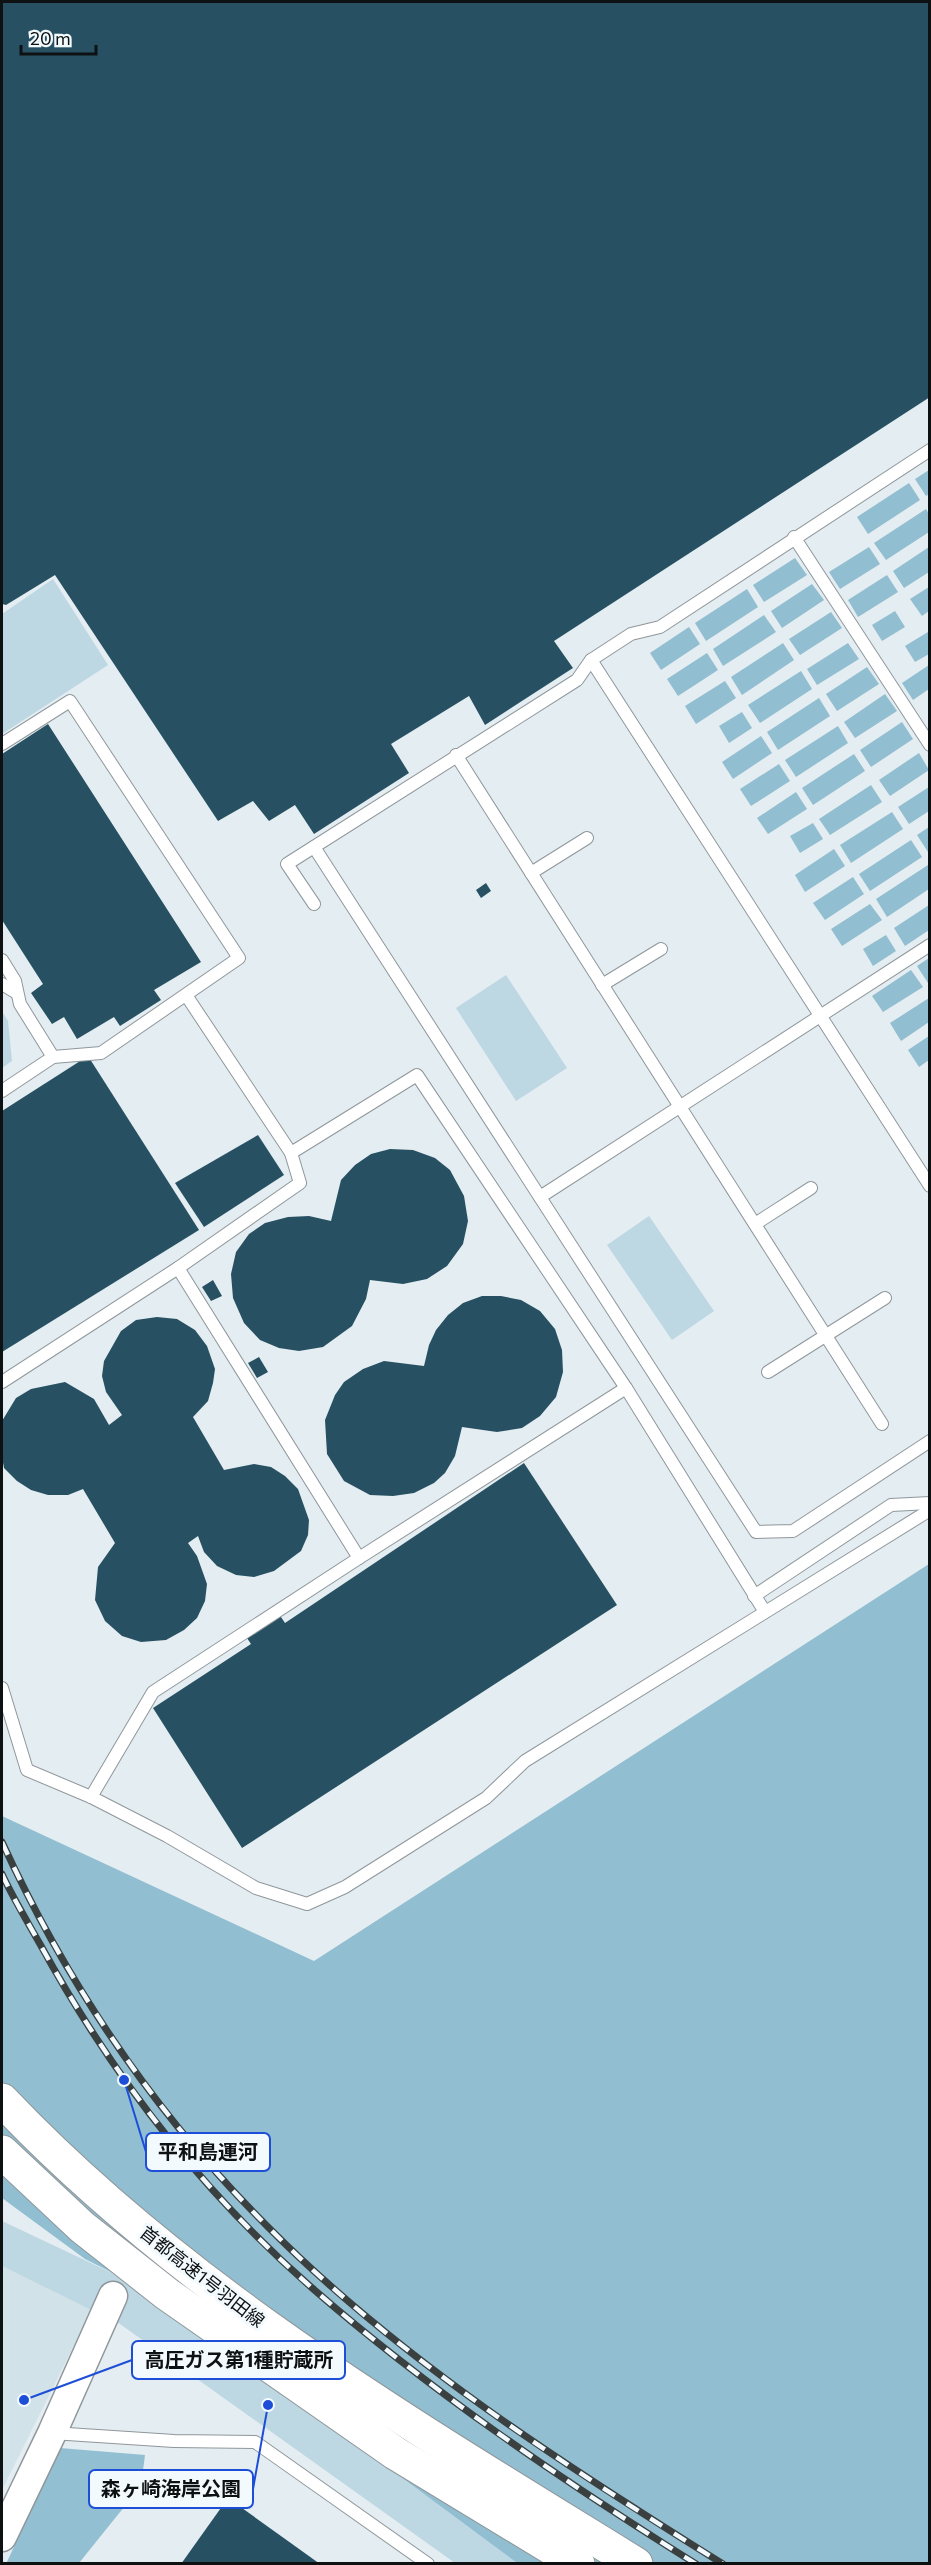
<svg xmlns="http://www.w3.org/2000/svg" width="931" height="2565" viewBox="0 0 931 2565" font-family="Commissioner,'Noto Sans JP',sans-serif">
  <rect width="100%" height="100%" fill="#e4edf1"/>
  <!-- built -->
  <polygon fill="#d1e2e9" points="2,2266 92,2309 2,2490"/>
  <!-- green -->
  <g fill="#bdd8e3">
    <polygon points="53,579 108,665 2,734 2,614"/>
    <polygon points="506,975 567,1068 516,1101 456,1008"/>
    <polygon points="2,1011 8,1021 12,1061 2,1068"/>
    <polygon points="649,1216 714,1311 672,1340 607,1245"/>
    <polygon points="2,2221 129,2281 261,2373 517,2563 455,2563 120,2324 2,2266"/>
  </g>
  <!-- forest -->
  <polygon fill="#92bfd2" points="60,2448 145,2455 141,2486 79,2563 6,2564"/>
  <!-- water -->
  <g fill="#91bed0">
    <polygon points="929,470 929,494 926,496 915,479"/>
    <polygon points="909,483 920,500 868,534 857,517"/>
    <polygon points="926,509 929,514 929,532 886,560 874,543"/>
    <polygon points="869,547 880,564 840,589 829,572"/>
    <polygon points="929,547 929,572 904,588 893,571"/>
    <polygon points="795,558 807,575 764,602 753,585"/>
    <polygon points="887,575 898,592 858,617 848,600"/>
    <polygon points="812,584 824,600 782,628 771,611"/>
    <polygon points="929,587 929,611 922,616 910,599"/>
    <polygon points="747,589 758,607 706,641 695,623"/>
    <polygon points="895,611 905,627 882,641 872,625"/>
    <polygon points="831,612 842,628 800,655 789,639"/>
    <polygon points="764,615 776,632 723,666 713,649"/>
    <polygon points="689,627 700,644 661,670 650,653"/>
    <polygon points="928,632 929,654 915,662 905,646"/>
    <polygon points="783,643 794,660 742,695 731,677"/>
    <polygon points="848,643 859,659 817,685 807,669"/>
    <polygon points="707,653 718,670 678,696 667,679"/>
    <polygon points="929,665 929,689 913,700 902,683"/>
    <polygon points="867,667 879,684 837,711 826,694"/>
    <polygon points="801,671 812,689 760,723 748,705"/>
    <polygon points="725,681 736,698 696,724 685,706"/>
    <polygon points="885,694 897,711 855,738 844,722"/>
    <polygon points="819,698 830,716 778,750 767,732"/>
    <polygon points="742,712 752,728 729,743 719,726"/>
    <polygon points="902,722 913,739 871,767 860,750"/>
    <polygon points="838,726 848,743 796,777 785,760"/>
    <polygon points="761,736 772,753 733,779 722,762"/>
    <polygon points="919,753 929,770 890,796 879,780"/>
    <polygon points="854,754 865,771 813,805 802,788"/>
    <polygon points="779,764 790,781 751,806 740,789"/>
    <polygon points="871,785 882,802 830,835 819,819"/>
    <polygon points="929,787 929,811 909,824 898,807"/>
    <polygon points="796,792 807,809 768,834 757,818"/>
    <polygon points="892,812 903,829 851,863 840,845"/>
    <polygon points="813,823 823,839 800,853 790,836"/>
    <polygon points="929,827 929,851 928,852 917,835"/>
    <polygon points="911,840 922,857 870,891 859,874"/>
    <polygon points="834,849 845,866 805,892 795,875"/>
    <polygon points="928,865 929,889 887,917 876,899"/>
    <polygon points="853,877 864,894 825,920 813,903"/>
    <polygon points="870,904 882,920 842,946 831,929"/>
    <polygon points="929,905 929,930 905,946 894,928"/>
    <polygon points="886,935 896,951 873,966 863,949"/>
    <polygon points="929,958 930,983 928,983 917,966"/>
    <polygon points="911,970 923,987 883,1012 872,996"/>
    <polygon points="929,998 929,1022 901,1041 890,1023"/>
    <polygon points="929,1036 929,1060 919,1067 908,1050"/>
    <polygon points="929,1564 929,2563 517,2563 261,2373 129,2281 85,2259 2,2198 2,1816 314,1961"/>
  </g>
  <!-- building -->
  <g fill="#275162">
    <polygon points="2,2 930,2 930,397 554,641 573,668 485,725 469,696 391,744 409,773 314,834 295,805 269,821 253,801 218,821 55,575 6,605 2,604"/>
    <polygon points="48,724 201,962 154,990 161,1000 120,1026 114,1017 77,1039 64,1017 52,1024 31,993 43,984 2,920 2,754"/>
    <polygon points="486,883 491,891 481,898 476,890"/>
    <polygon points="88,1056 199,1230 2,1352 2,1111"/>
    <polygon points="258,1135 284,1175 204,1227 175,1183"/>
    <polygon points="390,1149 413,1150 435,1158 450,1170 464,1196 468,1221 463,1244 447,1266 427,1279 403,1284 370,1280 366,1299 352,1326 323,1347 299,1351 279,1348 260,1340 244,1323 233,1298 231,1274 236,1252 249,1234 265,1223 288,1217 309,1216 331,1221 341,1180 355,1165 371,1154"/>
    <polygon points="213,1280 222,1296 211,1301 202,1287"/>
    <polygon points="482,1296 501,1296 521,1300 540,1311 555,1329 562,1350 563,1372 556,1397 540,1416 522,1428 497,1432 462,1427 455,1456 445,1473 434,1483 414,1493 393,1496 370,1495 344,1481 327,1454 325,1420 335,1395 344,1382 363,1369 384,1361 424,1366 429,1345 436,1330 448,1315 463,1303"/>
    <polygon points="157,1317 177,1319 195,1330 207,1346 215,1369 213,1383 208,1401 193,1417 224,1470 254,1464 271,1467 285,1476 298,1489 309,1520 308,1535 301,1551 274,1571 254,1577 236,1575 217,1566 204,1552 198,1536 188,1543 197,1556 207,1584 205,1601 197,1618 184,1630 166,1640 141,1642 122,1636 105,1621 95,1600 98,1567 115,1543 83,1489 68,1495 48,1495 31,1490 17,1481 4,1468 2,1457 2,1421 16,1398 31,1389 65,1382 94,1399 109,1425 122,1415 106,1392 102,1376 104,1361 121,1331 136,1320"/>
    <polygon points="259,1357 268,1372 257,1378 248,1363"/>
    <polygon points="524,1463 617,1605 242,1848 153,1708 251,1644 245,1635 279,1614 285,1623"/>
    <polygon points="228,2498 320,2564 181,2564"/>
  </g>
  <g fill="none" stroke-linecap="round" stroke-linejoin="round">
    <defs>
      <g id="service">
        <polyline points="794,537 930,745"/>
        <polyline points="591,660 930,1186"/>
        <polyline points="2,744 70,701 239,958 101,1053 53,1057 2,1091"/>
        <polyline points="456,755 882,1424"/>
        <polyline points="314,847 756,1532 793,1531 930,1441"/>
        <polyline points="531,873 587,838"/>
        <polyline points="314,904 287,864 577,680 591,660 631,634 660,627 930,450"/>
        <polyline points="2,960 15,981 20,1004 53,1057"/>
        <polyline points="2,984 17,993"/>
        <polyline points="602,985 661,949"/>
        <polyline points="186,995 291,1153 300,1183 178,1268 359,1558"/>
        <polyline points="291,1153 417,1075 626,1388 765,1612"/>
        <polyline points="540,1197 930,945"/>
        <polyline points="755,1224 811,1188"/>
        <polyline points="768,1372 885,1298"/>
        <polyline points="2,1382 178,1268"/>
        <polyline points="754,1596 891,1505 930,1503"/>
        <polyline points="2,1688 27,1770 91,1797 167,1836 256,1888 307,1904 345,1887 486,1798 525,1761 930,1510"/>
        <polyline points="91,1797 153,1692 359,1558 626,1388"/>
        <polyline points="52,2433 174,2441 255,2442 428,2564"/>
      </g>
      <polyline id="tertiary" points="2,2537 52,2433 113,2296"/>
      <g id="motorway">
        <path d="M2,2100C184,2292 413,2426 636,2564"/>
        <polyline points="2,2152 82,2227 167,2294 395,2453 578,2564"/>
      </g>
    </defs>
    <!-- service casing -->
    <use href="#service" stroke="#8f979b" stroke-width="14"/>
    <!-- tertiary casing -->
    <use href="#tertiary" stroke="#8f979b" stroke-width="31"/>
    <!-- motorway casing -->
    <use href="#motorway" stroke="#8f979b" stroke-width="35"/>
    <!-- service -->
    <use href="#service" stroke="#fff" stroke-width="12"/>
    <!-- tertiary -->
    <use href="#tertiary" stroke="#fff" stroke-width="28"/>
    <!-- motorway -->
    <use href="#motorway" stroke="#fff" stroke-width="33"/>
    <defs>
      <g id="rail">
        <path d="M2,1842C67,1984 156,2115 267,2226C399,2359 564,2465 723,2564"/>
        <path d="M2,1874C13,1898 27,1921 40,1944C110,2072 201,2191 311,2287C430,2391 562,2480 696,2564"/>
      </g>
    </defs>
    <!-- rail casing -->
    <use href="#rail" stroke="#3a3f40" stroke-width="7"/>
    <!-- rail -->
    <use href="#rail" stroke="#f2fafe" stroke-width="4.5" stroke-dasharray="14" stroke-linecap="butt"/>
  </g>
  <g text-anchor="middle" stroke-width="6" stroke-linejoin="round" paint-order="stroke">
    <!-- street labels -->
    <g font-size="18" fill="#0e1112" stroke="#f2fafe">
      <text transform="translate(202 2277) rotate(38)" y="6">首都高速1号羽田線</text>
    </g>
  </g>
  <!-- callouts -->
  <path fill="none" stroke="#1d4ed8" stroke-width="2" d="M124 2080L146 2152M24 2400L132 2360M268 2405L253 2489"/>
  <g fill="#1d4ed8" stroke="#f2fafe" stroke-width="2">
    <circle cx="124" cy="2080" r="6"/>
    <circle cx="24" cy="2400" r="6"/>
    <circle cx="268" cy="2405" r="6"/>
  </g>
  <g fill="#f2fafe" stroke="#1d4ed8" stroke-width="2">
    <rect x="146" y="2133" width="124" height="38" rx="6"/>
    <rect x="132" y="2341" width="213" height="38" rx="6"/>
    <rect x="89" y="2470" width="164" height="38" rx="6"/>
  </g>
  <g font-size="20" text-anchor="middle" font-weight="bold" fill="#0e1112">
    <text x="208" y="2159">平和島運河</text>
    <text x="239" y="2367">高圧ガス第1種貯蔵所</text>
    <text x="171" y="2496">森ヶ崎海岸公園</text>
  </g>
  <!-- border -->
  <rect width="931" height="2565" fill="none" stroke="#0e1112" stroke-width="6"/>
  <!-- scale -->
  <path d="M21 45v9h75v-9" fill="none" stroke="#0e1112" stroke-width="3"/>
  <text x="30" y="45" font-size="18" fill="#0e1112" stroke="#f2fafe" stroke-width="4.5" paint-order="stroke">20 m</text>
</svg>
